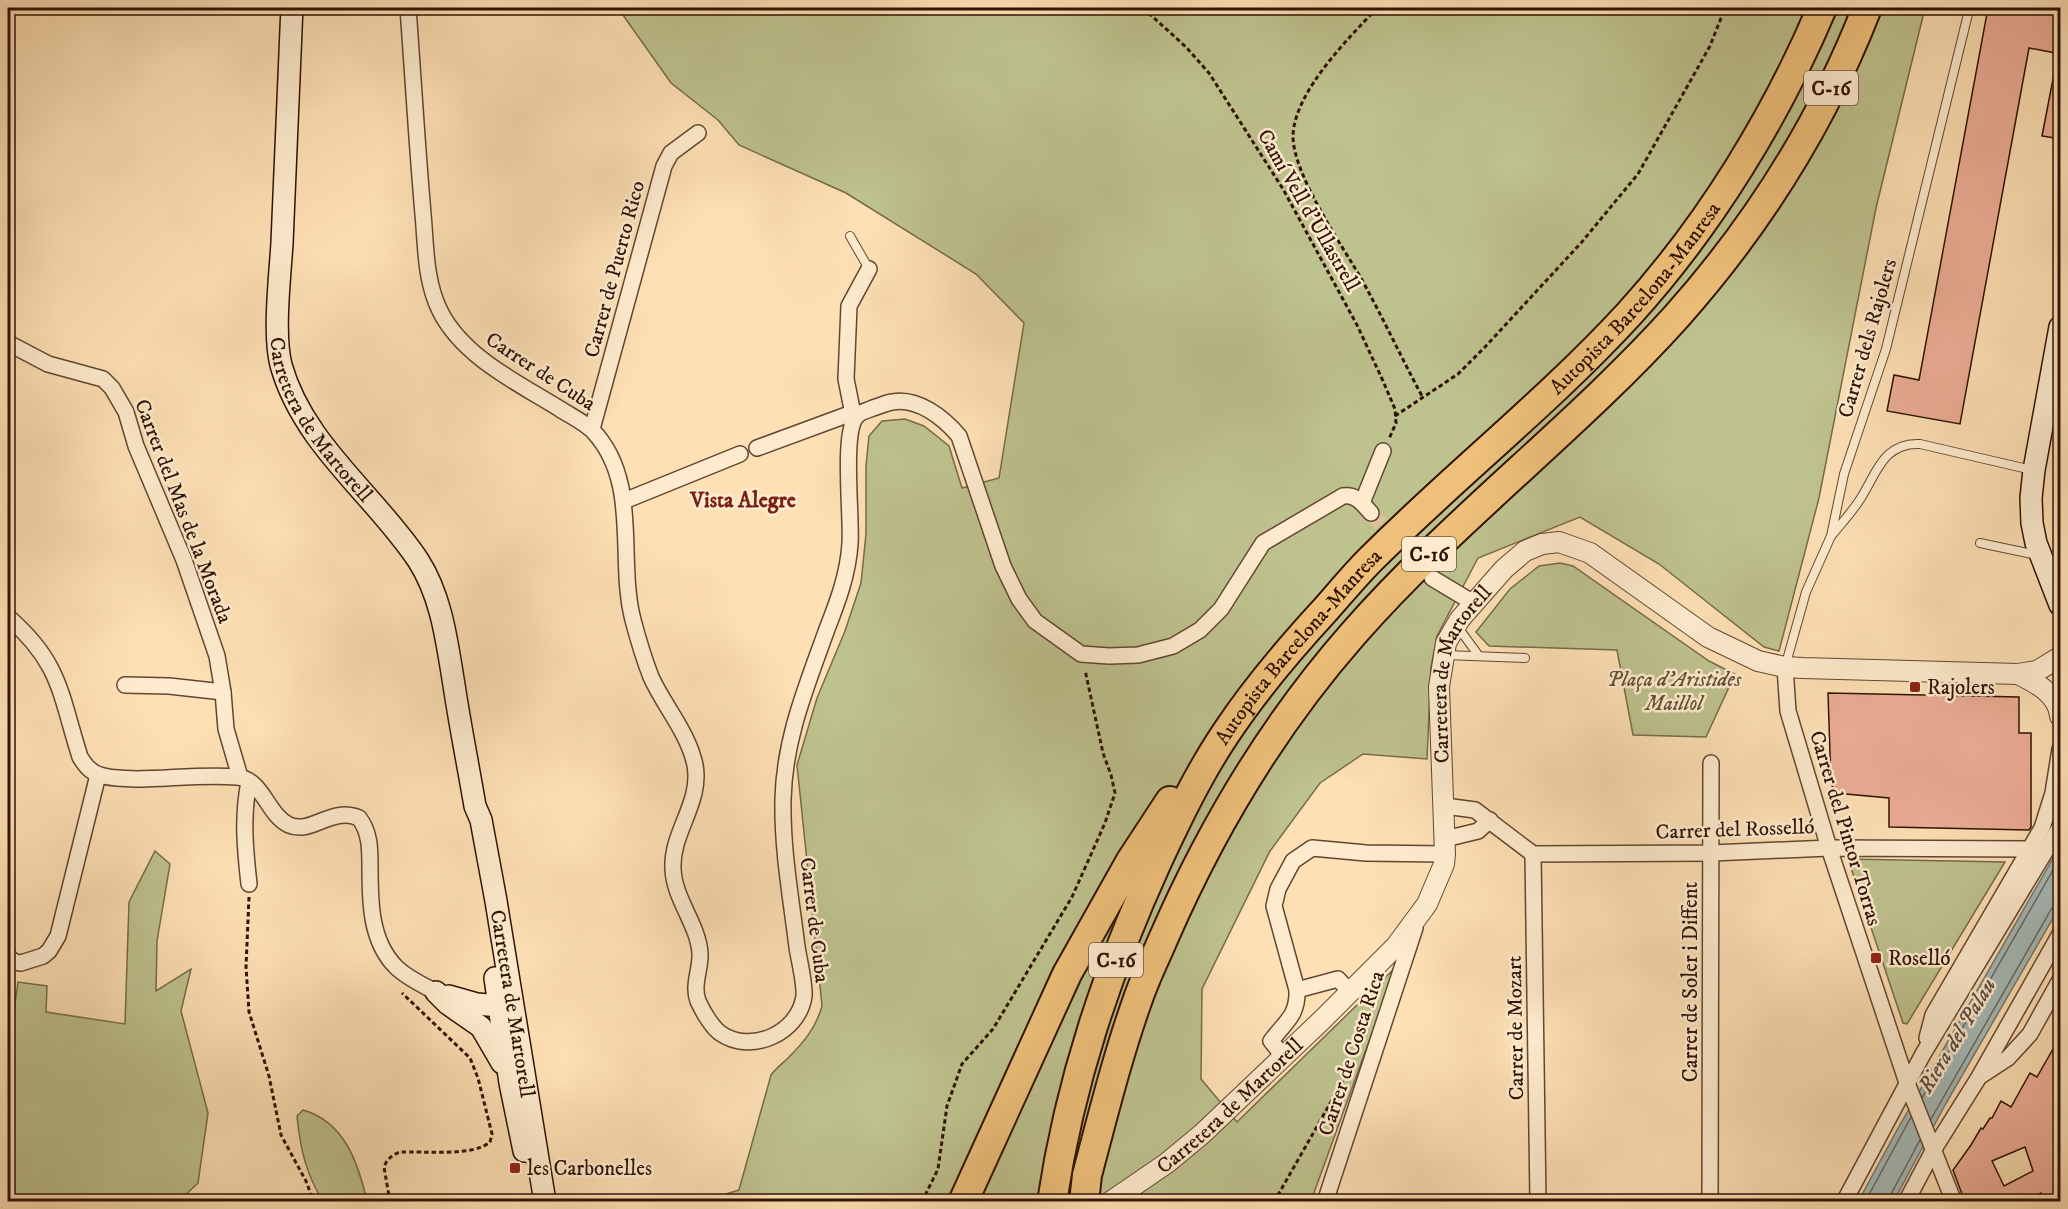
<svg xmlns="http://www.w3.org/2000/svg" width="2068" height="1209" viewBox="0 0 2068 1209" font-family="'IM FELL DW Pica',serif">
  <rect width="100%" height="100%" fill="#fde0b4"/>
  <filter id="stains"><feTurbulence type="fractalNoise" baseFrequency=".00333" numOctaves="4"/><feColorMatrix values="0 0 0 0 .2 0 0 0 0 .09 0 0 0 0 .02 0 0 0 .5 -.17"/></filter>
  <radialGradient id="worn" r=".72"><stop offset=".6" stop-color="#630" stop-opacity="0"/><stop offset="1" stop-color="#630" stop-opacity=".3"/></radialGradient>
  <!-- green -->
  <g fill="#bec28e" stroke="#776a4a" stroke-width="1.5">
    <path d="M618,8H1925L1876,208L1819,498L1779,651L1764,647L1659,564L1580,517L1478,558L1437,636L1431,667L1427,759L1363,754L1320,783L1270,851L1202,989L1201,1079L1237,1122L1396,967L1311,1201H716L723,1195L739,1190L771,1075C776,1068 782,1064 788,1058C803,1043 816,1028 822,1006L797,765L817,698L845,631L861,583L866,534V466L869,436L882,421L905,419L924,426L949,446L962,488L999,478L1024,323L976,274L846,193L739,145L718,120L671,83Z"/>
    <polygon points="1560,563 1573,566 1709,661 1735,674 1706,737 1633,735 1617,650 1489,646 1476,632 1510,589 1539,566"/>
    <polygon points="155,851 170,864 157,941 156,991 191,969 181,1011 208,1113 198,1183 179,1201 8,1201 8,1017 13,1017 18,982 47,986 46,1012 125,1024 129,902"/>
    <polygon points="1848,859 2005,862 1907,1024 1903,1023"/>
    <path d="M303,1110C345,1122 358,1163 367,1201H323C306,1175 300,1147 297,1116Z"/>
  </g>
  <!-- water -->
  <polygon fill="#a4bab8" stroke="#767770" stroke-width="1.5" points="2060,846 2060,906 1945,1105 1894,1201 1858,1202 1897,1130"/>
  <g fill="none" stroke-linecap="round" stroke-linejoin="round">
    <!-- shore -->
    <g stroke="#6a665e" stroke-width="1.5">
      <polyline points="1922,1098 2060,858"/>
      <polyline points="1931,1119 2052,908 2060,905"/>
      <polyline points="1865,1202 1911,1117"/>
      <polyline points="1889,1202 1890,1196 1920,1140"/>
    </g>
  </g>
  <!-- building -->
  <g fill="#ecad95" stroke="#301205" stroke-width="1.5" fill-rule="evenodd">
    <polygon points="1988,8 2061,8 2061,54 2029,48 1960,424 1887,411 1894,375 1919,380"/>
    <polygon points="2054,74 2061,75 2061,139 2042,136"/>
    <polygon points="1828,693 2019,697 2019,733 2031,733 2031,827 2029,830 1889,827 1889,798 1835,793 1831,783"/>
    <path d="M2061,1035V1202H2044L2041,1193L2023,1202H1965L1953,1170L1971,1145L1981,1128L1983,1129L1990,1118H1992L2001,1101L2011,1107L2030,1073L2037,1077ZM2025,1147L2033,1171L2004,1186L1992,1161Z"/>
  </g>
  <g fill="none" stroke-linecap="round" stroke-linejoin="round">
    <!-- minor-tunnel -->
    <polyline stroke="#dec19a" stroke-width="15" stroke-dasharray="15 8" stroke-linecap="butt" points="1371,513 1423,569"/>
    <defs>
      <g id="service">
        <polyline points="850,236 869,269"/>
        <path d="M1832,535C1841,524 1851,513 1859,501C1876,476 1882,442 1920,444L2032,470"/>
        <polyline points="1980,543 2037,555"/>
        <polyline points="1457,626 1479,656"/>
        <polyline points="1445,655 1525,658"/>
        <polyline points="1785,667 1806,592 1831,536 1844,474 1886,349 1968,14"/>
      </g>
      <g id="minor">
        <path d="M408,8C413,76 417,145 423,214C426,246 425,281 440,311C463,357 518,383 560,409C571,416 584,422 593,431C641,482 617,559 633,620C638,639 644,659 651,677C664,706 688,732 695,765C702,803 671,832 673,869C674,899 698,924 700,953C701,969 692,985 698,1001C703,1012 712,1027 720,1033C751,1055 799,1033 804,996C805,983 799,960 797,947C791,898 782,849 783,800C784,739 807,685 827,629C838,601 848,574 850,544C852,518 842,434 856,417C860,411 867,411 873,408C880,406 886,403 892,402C917,397 943,417 959,436L1003,566L1019,599L1035,621L1081,654L1109,656L1138,655L1173,646L1200,630L1221,609L1263,543L1343,496C1356,494 1362,503 1371,513"/>
        <polyline points="8,343 48,364 103,379 112,388 126,412 136,446 184,560 217,656 223,692 226,729 240,777"/>
        <polyline points="854,419 846,379 849,306 869,269"/>
        <polyline points="592,429 664,166 671,153 698,133"/>
        <polyline points="757,448 852,413"/>
        <polyline points="624,501 740,454"/>
        <polyline points="1362,503 1383,451"/>
        <polyline points="2045,569 2060,561"/>
        <polyline points="1432,578 1472,602"/>
        <path d="M8,617C61,663 60,694 80,757C85,765 90,772 100,775C111,779 124,778 136,779C169,779 203,774 237,777C263,779 267,815 289,825C312,835 331,806 359,818C370,832 370,849 370,867C370,901 370,941 396,967C407,978 423,985 436,992"/>
        <polyline points="1785,667 1788,711 1829,848 1907,1083 1954,1202"/>
        <polyline points="125,685 169,686 223,692"/>
        <path d="M249,782C242,816 245,849 249,884"/>
        <polyline points="1445,806 1475,810 1533,854 1712,853 1829,848 2030,849"/>
        <polyline points="1445,839 1478,831 1490,820"/>
        <polyline points="1533,854 1538,1202"/>
        <polyline points="8,956 14,962 21,963 43,956 49,951 58,936 98,775"/>
        <polyline points="1297,990 1338,979 1350,992"/>
        <polyline points="1927,1038 1933,1015 2042,828 2053,793 2060,749"/>
        <path d="M1283,1056L1271,1041C1285,1022 1298,1016 1297,990L1274,906L1278,889L1293,861L1312,848L1366,853L1445,854"/>
        <polyline points="1982,1075 2008,1058 2030,1034 2060,980"/>
        <polyline points="1325,1202 1415,928"/>
        <polyline points="1710,1202 1711,763"/>
        <polyline points="1844,1202 1923,1054 2060,827"/>
        <polyline points="1906,1202 1934,1149 1979,1077 2060,934"/>
      </g>
      <g id="tertiary">
        <path d="M2018,674C2036,683 2058,694 2060,716"/>
        <path id="s1" d="M1110,1202L1167,1163L1202,1134L1322,1020L1396,946L1427,904L1444,864L1445,854L1439,687L1446,643L1460,619L1504,569L1525,551L1542,544L1559,542L1590,553L1708,637L1758,661L1785,667L1803,668L2018,674L2037,671L2060,657"/>
      </g>
      <g id="secondary">
        <path id="s2" d="M292,8C288,86 285,164 282,243C280,276 273,334 281,365C303,444 374,494 418,560C442,597 447,643 454,685C460,725 468,765 475,806L481,820L496,901L545,1202"/>
        <polyline points="2060,327 2034,470 2031,498 2032,523 2036,543 2060,605"/>
        <polyline points="495,978 510,1083 524,1151"/>
        <polyline points="436,992 448,1004 481,1027 502,1063"/>
        <polyline points="449,996 477,1004 499,1006 508,1015"/>
      </g>
      <g id="motorway">
        <polyline points="963,1202 1067,974 1130,862 1170,801"/>
        <path id="s3" d="M1052,1202C1070,1081 1107,972 1157,862C1177,819 1199,773 1226,733C1255,689 1290,648 1326,609C1341,592 1355,575 1370,560C1454,476 1548,402 1629,314C1709,226 1776,117 1822,8"/>
        <path d="M1084,1202L1087,1175C1103,1115 1118,1054 1139,996C1146,976 1156,956 1164,937C1212,827 1274,724 1353,634C1453,520 1575,429 1676,317C1757,226 1823,121 1867,8"/>
      </g>
    </defs>
    <!-- service casing -->
    <use href="#service" stroke="#634631" stroke-width="10"/>
    <!-- minor casing -->
    <use href="#minor" stroke="#634631" stroke-width="18"/>
    <!-- tertiary casing -->
    <use href="#tertiary" stroke="#634631" stroke-width="22"/>
    <!-- secondary casing -->
    <use href="#secondary" stroke="#301205" stroke-width="24"/>
    <!-- motorway casing -->
    <use href="#motorway" stroke="#301205" stroke-width="32"/>
    <!-- path -->
    <g stroke="#301205" stroke-width="3" stroke-dasharray="4.5 3" stroke-linecap="butt">
      <polyline points="1143,8 1186,47 1209,73 1283,189 1357,325 1383,381 1395,409 1396,423 1389,439"/>
      <path d="M1377,8C1349,38 1294,92 1293,136C1293,175 1342,245 1362,280C1383,318 1402,359 1423,398"/>
      <polyline points="1395,416 1458,374 1484,348 1581,243 1638,174 1710,46 1725,8"/>
      <polyline points="249,897 246,967 249,1012 269,1076 281,1135 307,1183 313,1202"/>
      <path d="M390,1202L384,1167C387,1159 392,1155 400,1152C423,1151 473,1157 490,1142L492,1134L478,1078L470,1058L402,993"/>
      <polyline points="922,1202 938,1169 947,1106 962,1064 993,1029 1072,897 1105,823 1115,793 1111,775 1103,753 1085,670"/>
      <polyline points="1274,1202 1352,1065"/>
    </g>
    <!-- service -->
    <use href="#service" stroke="#feebce" stroke-width="8"/>
    <!-- minor -->
    <use href="#minor" stroke="#feebce" stroke-width="15"/>
    <!-- tertiary -->
    <use href="#tertiary" stroke="#feebce" stroke-width="20"/>
    <!-- secondary -->
    <use href="#secondary" stroke="#feebce" stroke-width="21"/>
    <!-- motorway -->
    <use href="#motorway" stroke="#eec07a" stroke-width="28"/>
  </g>
  <!-- markers -->
  <g fill="#8f2418" stroke="#feebce" stroke-width="2">
    <rect x="1909" y="681" width="12" height="12" rx="3"/>
    <rect x="1870" y="952" width="12" height="12" rx="3"/>
    <rect x="509" y="1162" width="12" height="12" rx="3"/>
  </g>
  <g text-anchor="middle" stroke-width="5" stroke-linejoin="round" paint-order="stroke">
    <!-- shield labels -->
    <g fill="#feebce" stroke="#6e5341" stroke-width="1.5">
      <rect x="1804" y="71" width="54" height="34" rx="4.5"/>
      <rect x="1402" y="537" width="54" height="34" rx="4.5"/>
      <rect x="1089" y="943" width="54" height="34" rx="4.5"/>
    </g>
    <g font-size="20" font-weight="bold" fill="#301205">
      <text x="1831" y="95">C-16</text>
      <text x="1429" y="561">C-16</text>
      <text x="1116" y="967">C-16</text>
    </g>
    <!-- street labels -->
    <g font-size="21" fill="#301205" stroke="#feebce">
      <text transform="translate(1309 210) rotate(60)" y="7">Camí Vell d'Ullastrell</text>
      <text transform="translate(614 269) rotate(-75)" y="7">Carrer de Puerto Rico</text>
      <text dy="7" stroke="none"><textPath href="#s3" startOffset="1102">Autopista Barcelona-Manresa</textPath></text>
      <text transform="translate(1867 338) rotate(-74)" y="7">Carrer dels Rajolers</text>
      <text transform="translate(541 371) rotate(33)" y="7">Carrer de Cuba</text>
      <text dy="7" stroke="none"><textPath href="#s2" startOffset="424">Carretera de Martorell</textPath></text>
      <text transform="translate(184 511) rotate(69)" y="7">Carrer del Mas de la Morada</text>
      <text dy="7" stroke="none"><textPath href="#s3" startOffset="616">Autopista Barcelona-Manresa</textPath></text>
      <text dy="7" stroke="none"><textPath href="#s1" startOffset="676">Carretera de Martorell</textPath></text>
      <text transform="translate(1846 828) rotate(73)" y="7">Carrer del Pintor Torras</text>
      <text transform="translate(1735 829) rotate(-2)" y="7">Carrer del Rosselló</text>
      <text transform="translate(815 920) rotate(83)" y="7">Carrer de Cuba</text>
      <text transform="translate(1690 982) rotate(-90)" y="7">Carrer de Soler i Diffent</text>
      <text dy="7" stroke="none"><textPath href="#s2" startOffset="1053">Carretera de Martorell</textPath></text>
      <text transform="translate(1515 1028) rotate(-91)" y="7">Carrer de Mozart</text>
      <text transform="translate(1351 1053) rotate(-72)" y="7">Carrer de Costa Rica</text>
      <text dy="7" stroke="none"><textPath href="#s1" startOffset="154">Carretera de Martorell</textPath></text>
    </g>
    <!-- park labels -->
    <g font-size="21" font-style="italic" fill="#625035" stroke="#feebce">
      <text x="1674" y="686">Plaça d'Aristides<tspan x="1674" dy="24">Maillol</tspan></text>
    </g>
    <!-- poi labels -->
    <g font-size="21" fill="#301205" stroke="#feebce" text-anchor="start">
      <text x="1927" y="694">Rajolers</text>
      <text x="1888" y="965">Roselló</text>
      <text x="527" y="1175">les Carbonelles</text>
    </g>
    <!-- neighbourhood labels -->
    <g font-size="22" font-weight="bold" fill="#7a1f14" stroke="#feebce">
      <text x="743" y="507">Vista Alegre</text>
    </g>
    <!-- water labels -->
    <g font-size="22" font-style="italic" fill="#594d44" stroke="#feebce">
      <text transform="translate(1956 1035) rotate(-59)" y="8">Riera del Palau</text>
    </g>
  </g>
  <!-- margin -->
  <rect width="2068" height="1209" fill="none" stroke="#fde0b4" stroke-width="30"/>
  <rect x="9" y="9" width="2050" height="1191" fill="none" stroke="#301205" stroke-width="3"/>
  <rect x="15" y="15" width="2038" height="1179" fill="none" stroke="#301205" stroke-width="1.5"/>
  <rect width="100%" height="100%" filter="url(#stains)"/>
  <rect width="100%" height="100%" fill="url(#worn)"/>
</svg>
